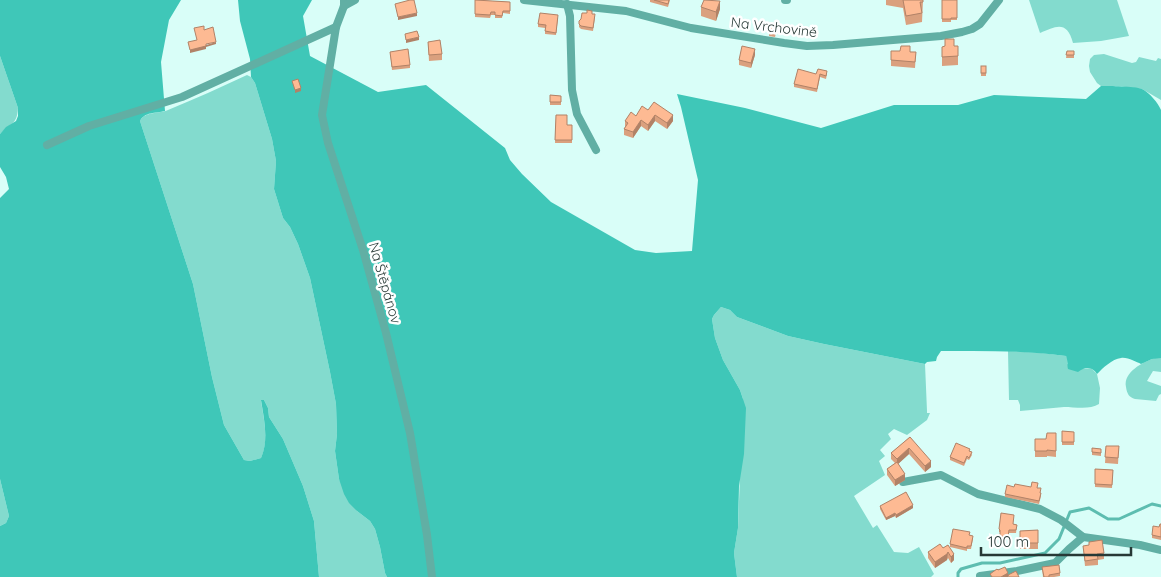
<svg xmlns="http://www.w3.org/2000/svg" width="1161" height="577" viewBox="0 0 1161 577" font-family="Quicksand,sans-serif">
  <rect width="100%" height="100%" fill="#d9fef8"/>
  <!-- green -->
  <g fill="#83dbce">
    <path d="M1029,0H1117L1129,36L1101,41L1073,43C1067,20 1056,26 1040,33Z"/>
    <polygon points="1104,54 1132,63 1136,62 1139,57 1156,61 1158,58 1161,59 1161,100 1142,89 1119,86 1101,86 1097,83 1090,72 1089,66 1090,59 1094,55"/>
    <path d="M0,56L18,108C17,126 10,122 0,134Z"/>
    <path d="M247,75L251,77L255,83L272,139L276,161L274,189L283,218L290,227L298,244L310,278L330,372L336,404L337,434L335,451L339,479L357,511L370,521L375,529L380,547L385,573L387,577H319L314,521L303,486L283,439L269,417L268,408L264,400L261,401C264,420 269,440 261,458L250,461L244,460L224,425L212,377L193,284L140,121C145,111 159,114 168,110C195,99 221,87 247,75Z"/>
    <polygon points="721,307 730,310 737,317 788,336 824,344 925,364 927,411 927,413 930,413 927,420 907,435 894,429 888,434 891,439 880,450 885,456 879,461 885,475 854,496 873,528 877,525 894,552 908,553 919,547 934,574 931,577 737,577 734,553 738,528 743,399 740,390 723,360 715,338 712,319 714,315"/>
    <path d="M1008,351L1041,353L1066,356L1068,359L1067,364L1083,369L1091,368L1097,374L1100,388L1099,404C1090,410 1075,407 1064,407C1050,408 1035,410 1020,411V405L1018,400H1009Z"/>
    <path d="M1155,358H1161V372L1153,371L1147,381L1161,386V394L1159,395L1156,401L1135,399C1129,397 1127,394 1126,387C1123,372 1143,362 1155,358Z"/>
    <polygon points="0,479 9,516 6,523 0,526"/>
  </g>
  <!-- forest -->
  <g fill="#3fc7b8">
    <path d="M0,0H181L169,20L161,62L165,111C156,113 144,112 140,121L193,284L212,377L224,425L244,460L250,461L261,458C269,440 264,419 261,400H264L268,408L269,417L283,439L303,486L314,521L319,577H0V526L6,523L9,516L0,479V198L9,189L6,177L0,167V134L6,127L16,121L18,116V108L0,56Z"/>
    <path d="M238,0H312L303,16L310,56L378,92L426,85L505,148L510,160L522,174L551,202L635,250L656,253L692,251L698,180L681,107L677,94L745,108L821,128L894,105H958L994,95L1086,99L1101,86C1110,86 1134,86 1142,89C1150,93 1158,103 1161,110V358L1152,359L1141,364C1136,362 1128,357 1121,358C1112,359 1103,368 1097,374C1092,366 1085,367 1078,372L1068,369C1067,365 1068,360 1066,356C1024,350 983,351 941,351L937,357L936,361L927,362L925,364L824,344L788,336L737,317L730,310L721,307L714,315L712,319L715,338L723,360L740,390L746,408L744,454L739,486L738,528L734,553L737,577H387L385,573L380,547L375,529L370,521L357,511L349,503L344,494L339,479L335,451L337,434L336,404L330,372L310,278L298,244L290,227L283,218L274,189L276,161L272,139L255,83L251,77L250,59L240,21Z"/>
  </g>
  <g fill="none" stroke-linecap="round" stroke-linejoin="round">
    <!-- stream -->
    <polyline stroke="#5dbdb0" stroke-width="3" points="958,577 958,573 961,569 982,563 1000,563 1045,553 1059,539 1070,512 1089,508 1108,519 1119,519 1152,504 1161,506"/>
    <!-- minor -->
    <g stroke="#61afa4" stroke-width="8">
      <polyline points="344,0 344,6 336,27 322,115 328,143 363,250 386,333 410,433 427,535 432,577"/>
      <polyline points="524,0 626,11 691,28 784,43 807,46 833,45 941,36 962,32 972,29 980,24 999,0"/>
      <polyline points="785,0 787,0"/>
      <polyline points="567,4 570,16 572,90 577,114 596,150"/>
      <polyline points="344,6 355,0"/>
      <polyline points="47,145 89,126 182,97 336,27"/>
      <polyline points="903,482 941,475 978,494 1040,509 1061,520 1083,537 1140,545 1161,550"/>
      <polyline points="980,576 1017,571 1055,563 1069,549 1083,537"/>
    </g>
  </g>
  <!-- wall -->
  <g fill="#daa07e">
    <polygon points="475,0 510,2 510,14 503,13 502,18 495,18 495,15 491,15 490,18 475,17"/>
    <polygon points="650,0 670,0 668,7 650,2"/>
    <polygon points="886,0 923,0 922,22 906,25 903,8 886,5"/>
    <polygon points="942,0 957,0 957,20 951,20 951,22 942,22"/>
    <polygon points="701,7 720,9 716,21 701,16"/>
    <polygon points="592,14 595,17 593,31 581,29 579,27 579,21"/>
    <polygon points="558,18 556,35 545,34 545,28 538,27 538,24"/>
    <polygon points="770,26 776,33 775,37 769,36"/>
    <polygon points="428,42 442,54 442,60 429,61"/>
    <polygon points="958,46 958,65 942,66 942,47"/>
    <polygon points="891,51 916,52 915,68 891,66"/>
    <polygon points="1067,51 1074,51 1074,58 1066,58"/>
    <polygon points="390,52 410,65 410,68 392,70"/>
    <polygon points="755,55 751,68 739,65 739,60"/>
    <rect x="981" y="66" width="5" height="10"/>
    <polygon points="816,74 827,74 826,79 820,77 817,92 794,87 794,84"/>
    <polygon points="550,95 561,96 561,105 550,105"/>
    <polygon points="648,110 673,121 667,129 655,121 648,131 641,126 633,138 624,135 624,129 625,127 625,121"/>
    <polygon points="556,115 567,125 572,125 572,143 555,143"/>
    <polygon points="1062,431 1074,432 1074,445 1062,445"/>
    <polygon points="1056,433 1056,457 1047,456 1047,457 1035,457 1035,439 1046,439"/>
    <polygon points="910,437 931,467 925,472 909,454 898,464 905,480 895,486 887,475 887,469 895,463 891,459 891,453"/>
    <polygon points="1106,446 1119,446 1118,464 1105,463"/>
    <polygon points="1092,448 1101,449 1101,456 1092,455"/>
    <polygon points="970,451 972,455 969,460 967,459 964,466 950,460 950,457"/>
    <polygon points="1095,469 1113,470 1112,488 1095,487"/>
    <polygon points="1014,487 1038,488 1041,496 1039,504 1005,497 1005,494"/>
    <polygon points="880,506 913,508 896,518 895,516 886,520 880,509"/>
    <polygon points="1014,524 1017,525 1016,533 1009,533 1008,539 1000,539 1000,532 999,532 999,529"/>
    <polygon points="1161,524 1161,540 1152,538 1152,535"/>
    <polygon points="1038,530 1038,549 1020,549 1020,531"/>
    <polygon points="970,535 973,539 971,549 967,549 967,551 950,547 950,544"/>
    <polygon points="948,545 954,560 951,563 948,558 947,560 935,568 928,558 928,552 943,548"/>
    <polygon points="1083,546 1104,553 1104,559 1098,560 1098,565 1085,566"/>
    <polygon points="1042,567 1060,573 1060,576 1054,577 1043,577"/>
  </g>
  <!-- shaded-wall -->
  <g fill="#b18267">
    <polygon points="720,1 720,9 716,21 716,12"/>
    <polygon points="417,13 417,16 398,20 398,17"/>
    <polygon points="419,37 419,40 406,43 406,40"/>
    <polygon points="216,42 216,44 206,47 206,49 190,53 190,50"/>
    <polygon points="755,49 755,55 751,68 751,63"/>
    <polygon points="301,88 301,91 295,93 295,90"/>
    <polygon points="655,115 655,121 648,131 648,125"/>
    <polygon points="673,115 673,121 667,129 667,123"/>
    <polygon points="641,120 641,126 633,138 633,132"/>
    <polygon points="909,448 909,454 897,465 897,459"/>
    <polygon points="931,461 931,467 925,472 925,466"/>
    <polygon points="905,474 905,480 895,486 895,480"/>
    <polygon points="913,505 913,508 896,518 896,515"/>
    <polygon points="895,513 895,516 886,520 886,518"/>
    <polygon points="948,552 947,560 935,568 935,562"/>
    <polygon points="954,554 954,560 951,563 951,557"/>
    <polygon points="1008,573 1008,577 1001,577"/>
  </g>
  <!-- building -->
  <g fill="#fdba93" stroke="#b18267">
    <polygon points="410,0 414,0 417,13 398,17 395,4"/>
    <polygon points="475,0 510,2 510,11 503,11 502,16 495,15 495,12 491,12 490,15 475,14"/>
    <polygon points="654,0 669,0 668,4"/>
    <polygon points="704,0 720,1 716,12 701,7"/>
    <polygon points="903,0 923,0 923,2 920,2 922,13 906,16"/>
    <polygon points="942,0 957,0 957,18 951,18 951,19 942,19"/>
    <polygon points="587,10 592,11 592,14 595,14 593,28 581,26 579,24 579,21 581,19 582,13 587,13"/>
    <polygon points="540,13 558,15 556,33 545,31 546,25 538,24"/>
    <polygon points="204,26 204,30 213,27 216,42 206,44 206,46 190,50 188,42 197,40 194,28"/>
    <polygon points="770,26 776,27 775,32 769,31"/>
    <polygon points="417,31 419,37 406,40 405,34"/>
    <polygon points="945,39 954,39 954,46 958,46 958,56 942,57 942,47 945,46"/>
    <polygon points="440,40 442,54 429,55 428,42"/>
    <polygon points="742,46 755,49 751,63 739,60"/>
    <polygon points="901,46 910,46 910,52 916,52 915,62 891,60 891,51 900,51"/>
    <polygon points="408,49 410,65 392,67 390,52"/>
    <polygon points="1067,51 1074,51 1074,55 1066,55"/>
    <rect x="981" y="66" width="5" height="7"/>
    <polygon points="798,69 816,74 818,69 827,71 826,76 820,74 817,89 794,84"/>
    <polygon points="298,79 301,88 295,90 292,81"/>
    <polygon points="550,95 561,96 561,102 550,102"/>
    <polygon points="654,102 673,115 667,123 655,115 648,125 641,120 633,132 624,129 628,123 625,121 631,112 636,116 642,106 648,110"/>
    <polygon points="556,115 567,115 567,125 572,125 572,140 555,140"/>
    <polygon points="1062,431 1074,432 1074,442 1062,442"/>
    <polygon points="1047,433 1056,433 1056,451 1047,450 1047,451 1035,451 1035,439 1046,439"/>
    <polygon points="910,437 931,461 925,466 909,448 897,459 891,453"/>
    <polygon points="956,443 970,449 969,451 972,452 969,458 967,456 964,463 950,457"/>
    <polygon points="1106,446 1119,446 1118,458 1105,457"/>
    <polygon points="1092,448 1101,449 1101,453 1092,452"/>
    <polygon points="897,462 905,474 895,480 887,469"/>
    <polygon points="1095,469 1113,470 1112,485 1095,484"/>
    <polygon points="1032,482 1038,483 1037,488 1041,488 1040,493 1041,493 1039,501 1005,494 1007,485 1014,487 1015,484 1031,487"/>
    <polygon points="906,492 913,505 896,515 895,513 886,518 880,506"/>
    <polygon points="1001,513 1014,515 1013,524 1017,525 1016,530 1009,530 1008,537 1000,536 1000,530 999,529"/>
    <polygon points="1160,524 1161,524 1161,537 1152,535 1153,526 1159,527"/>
    <polygon points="953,529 970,532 969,535 973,536 971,546 967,546 967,548 950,544"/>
    <polygon points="1038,530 1038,543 1020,543 1020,531"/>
    <polygon points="1102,540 1104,553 1097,554 1098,559 1085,561 1083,546 1089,545 1089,542"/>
    <polygon points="940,544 943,548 948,545 954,554 951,557 948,552 947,554 935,562 928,552"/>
    <polygon points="1059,565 1060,573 1049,575 1049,577 1044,577 1042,567"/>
    <polygon points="1005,567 1008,573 1001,577 992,577 990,574 997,569 998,570"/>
    <polygon points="1016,571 1019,577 1009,577 1008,575"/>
  </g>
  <g text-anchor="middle" stroke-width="5" stroke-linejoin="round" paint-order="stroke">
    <!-- street labels -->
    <g font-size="14" fill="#273936" stroke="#fff">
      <text transform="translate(774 27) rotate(7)" y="5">Na Vrchovině</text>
      <text transform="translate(385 283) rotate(74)" y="5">Na Štěpánov</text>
    </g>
  </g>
  <!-- scale -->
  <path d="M981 547v8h150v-8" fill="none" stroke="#273936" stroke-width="2.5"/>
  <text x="988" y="547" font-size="15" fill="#273936" stroke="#ffffff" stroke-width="4" paint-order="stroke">100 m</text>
</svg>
